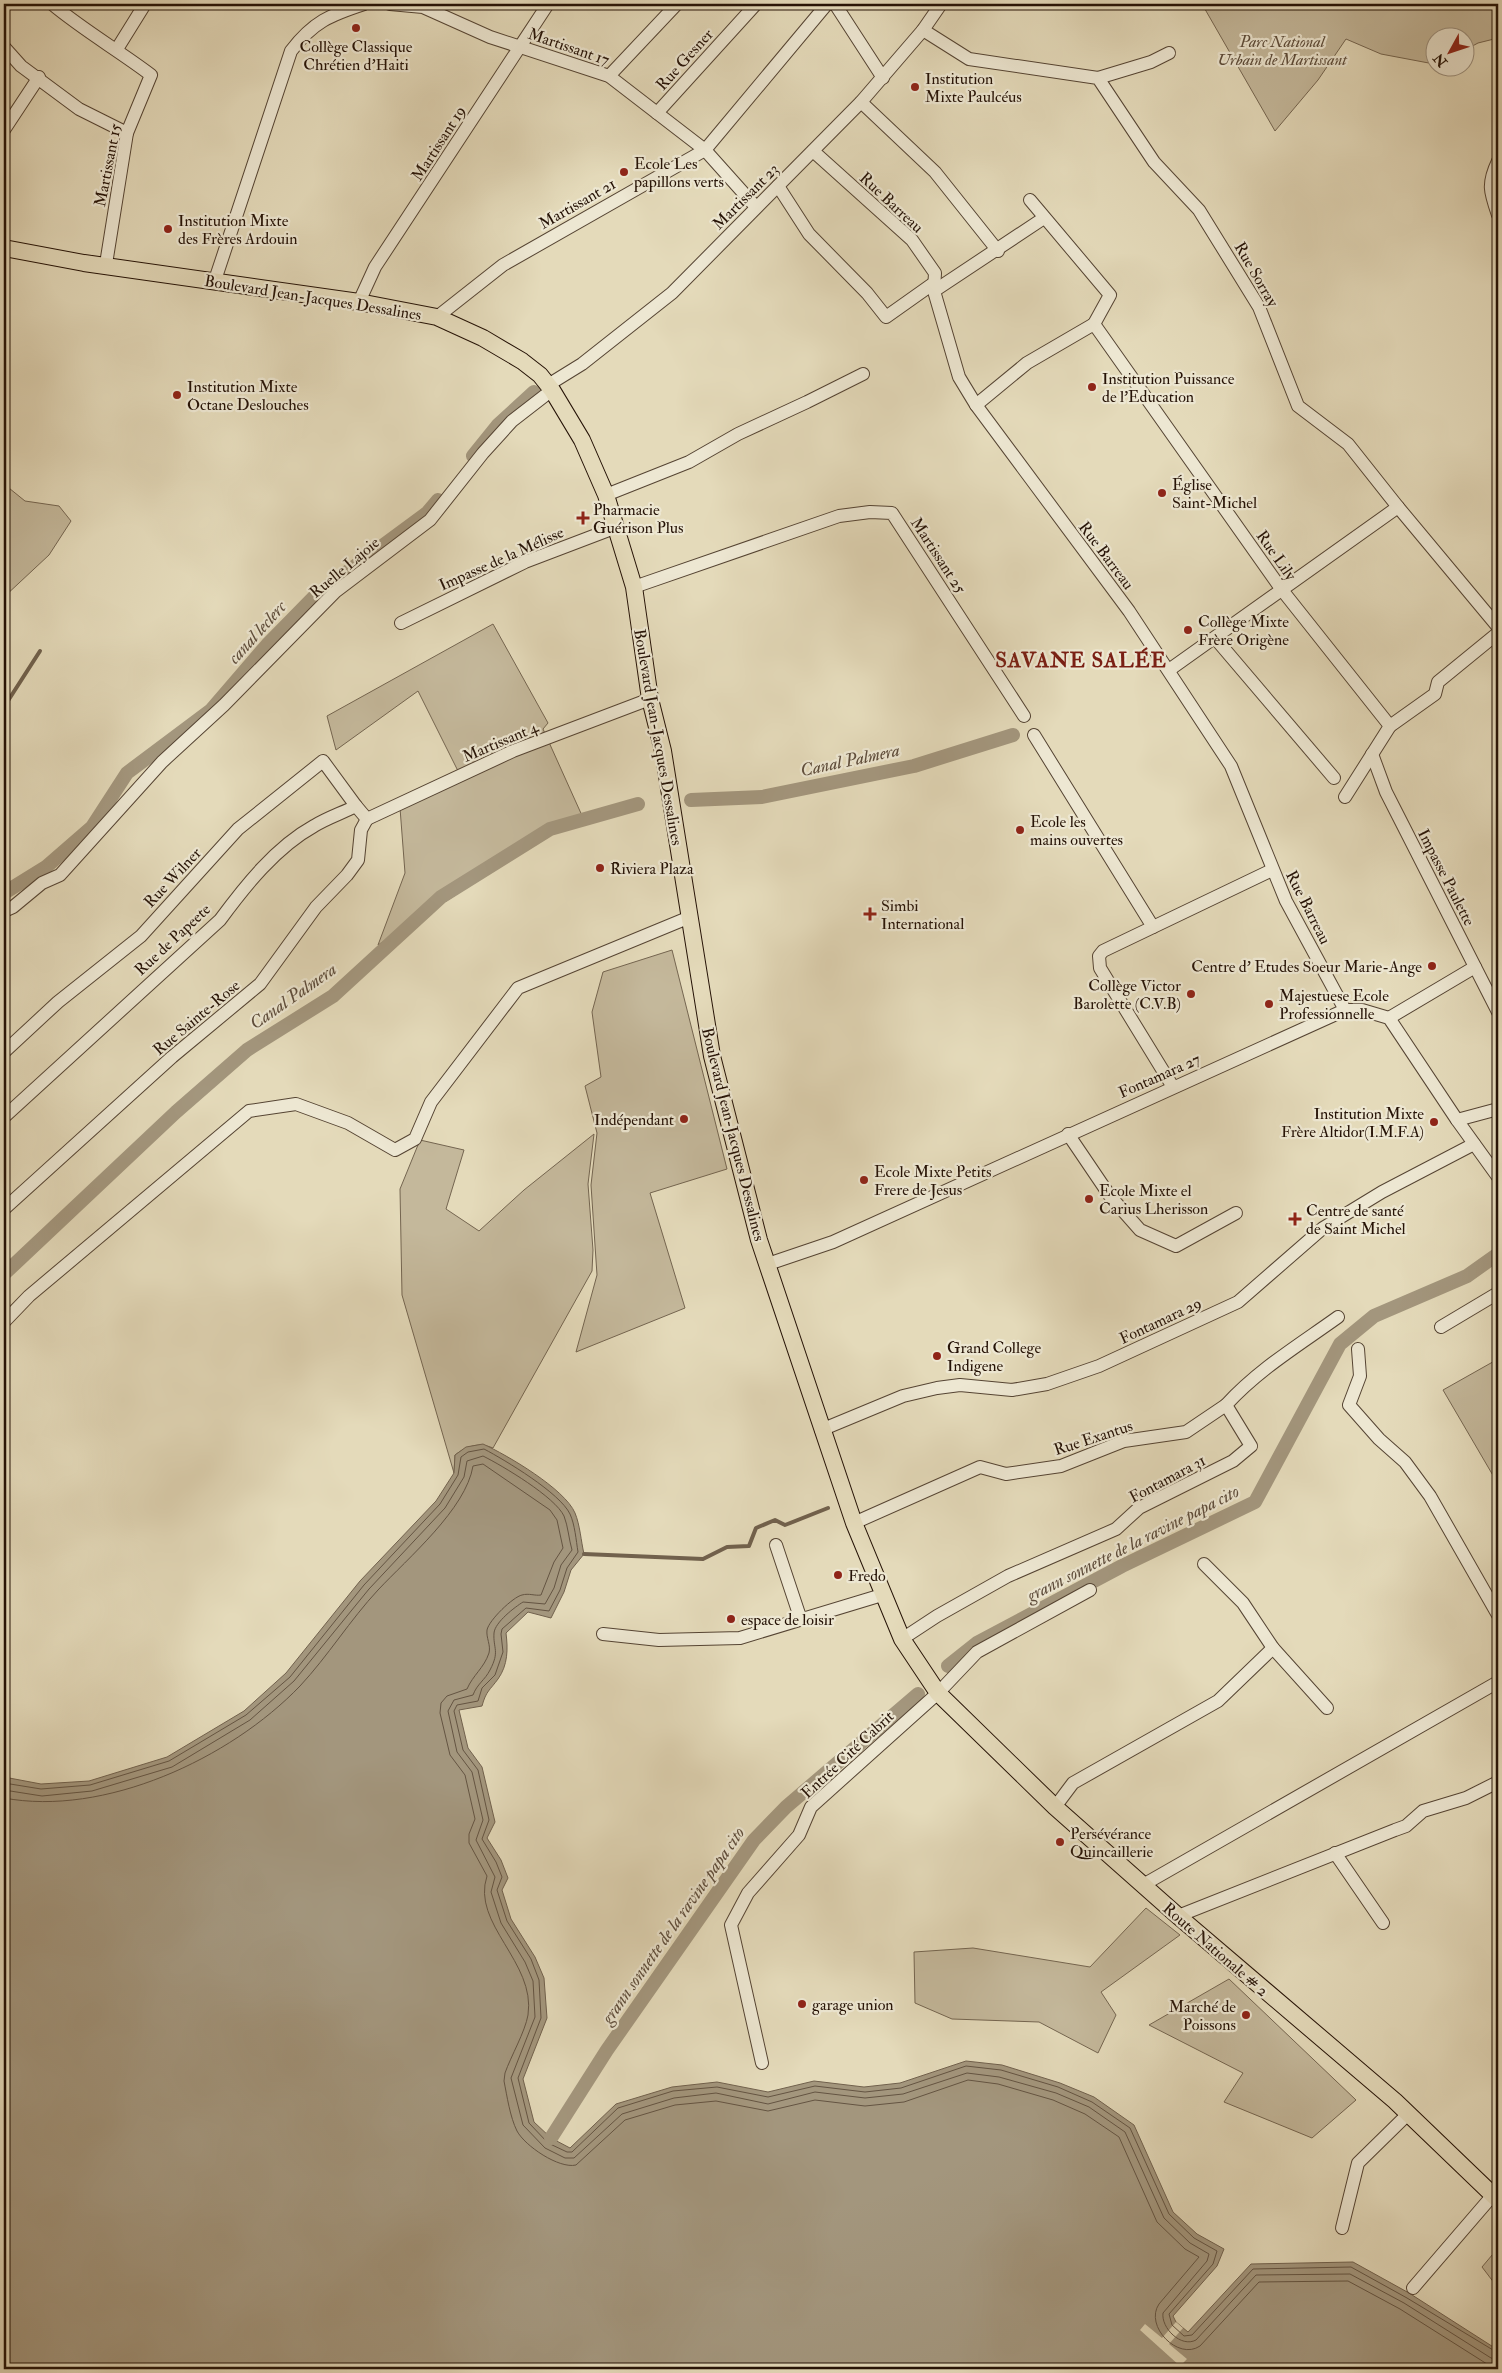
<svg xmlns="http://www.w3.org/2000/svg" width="1502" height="2373" viewBox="0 0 1502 2373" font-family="'IM FELL Double Pica',serif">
  <rect width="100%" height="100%" fill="#e4daba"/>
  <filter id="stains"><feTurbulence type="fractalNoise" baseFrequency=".004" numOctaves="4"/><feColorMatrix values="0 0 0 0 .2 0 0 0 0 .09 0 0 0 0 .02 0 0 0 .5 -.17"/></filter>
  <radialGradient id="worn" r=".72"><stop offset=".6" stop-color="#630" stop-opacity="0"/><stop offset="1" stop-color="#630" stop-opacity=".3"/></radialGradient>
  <!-- green -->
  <g fill="#c4b89b" stroke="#746550">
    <polygon points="1202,4 1498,4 1498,38 1478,43 1465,50 1464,38 1434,38 1434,64 1381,54 1346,39 1318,80 1275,131"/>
    <polygon points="4,484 25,501 59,506 71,521 49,555 4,597"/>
    <polygon points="493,624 548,723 543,729 584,820 558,829 378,945 405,873 400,808 462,779 418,691 336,750 327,716"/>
    <polygon points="672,950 727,1169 650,1193 685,1308 576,1352 597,1275 591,1185 597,1133 585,1086 601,1077 592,1012 603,972"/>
    <path d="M594,1134L588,1184L593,1250L592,1271L493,1448C479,1442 467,1446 455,1455L454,1473L402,1295L400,1189L420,1140L464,1150L446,1209L479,1231L524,1190Z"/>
    <polygon points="1498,1359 1498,1484 1443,1390"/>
    <polygon points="1146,1908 1180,1935 1101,1992 1116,2015 1098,2053 1039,2022 952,2019 915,2003 914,1952 973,1948 1090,1967"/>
    <polygon points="1229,1979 1356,2100 1312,2138 1224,2102 1243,2073 1149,2025"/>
    <polygon points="1498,2248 1498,2288 1482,2267"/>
  </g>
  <!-- water -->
  <path fill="#a3967d" stroke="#71614d" d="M483,1444C507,1455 565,1489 575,1513C580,1525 581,1541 584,1554L571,1570L564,1592L551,1618L528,1612L506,1633C508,1649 508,1665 498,1679C490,1690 486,1691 482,1706L459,1710L468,1748L482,1767L495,1822L487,1838L501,1860L508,1878L502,1890L511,1919L535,1957L544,1978L547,2018L523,2079L534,2122L551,2138L570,2148L616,2104L672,2087L717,2082L768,2092L814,2081L864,2087L900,2083L966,2061L1002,2065L1060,2083L1094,2097L1134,2125L1173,2212L1197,2234L1224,2249L1217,2266L1173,2316L1176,2322L1188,2332L1251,2264L1353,2262L1409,2293L1498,2350V2369H4V1777L41,1784L89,1781L167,1757L244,1711L286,1673L360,1581L436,1501L454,1473L455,1455L466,1447Z"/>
  <!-- pier -->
  <polygon fill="#e4daba" points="1176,2322 1183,2328 1169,2344 1187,2359 1180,2366 1140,2330 1145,2324 1162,2338"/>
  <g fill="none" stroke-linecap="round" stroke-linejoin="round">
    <!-- shore -->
    <g stroke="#645442" stroke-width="1">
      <path d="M4,1783L41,1789L90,1785L169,1761L246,1715L290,1677L364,1585L440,1504L458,1475L461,1457L468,1452L484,1449C505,1460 560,1493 570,1514C575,1525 576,1540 578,1552L567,1568L560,1590L549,1611L526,1608L502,1629L501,1634L503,1652L495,1675L482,1688L478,1701L457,1705L454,1711L463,1750L478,1770L489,1820L482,1839L496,1862L502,1877L497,1890L507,1921L531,1959L539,1980L541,2018L518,2078L529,2123L548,2143L567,2152H572L618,2108L673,2091L717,2087L768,2097L815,2086L865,2092L901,2088L966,2066L1001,2070L1058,2087L1092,2102L1130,2128L1169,2214L1194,2238L1217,2251L1213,2264L1169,2314L1172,2325L1184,2336L1192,2335L1253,2269L1351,2267L1407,2298L1498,2353"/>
      <path d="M4,1790L42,1796L92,1791L172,1767L250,1720L294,1681L369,1589L445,1508L464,1477L467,1461L483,1456C503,1466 555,1497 564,1516C568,1526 569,1540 572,1550L561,1565L554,1588L545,1604L523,1602C515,1607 495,1622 494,1633C493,1649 500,1651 490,1670C485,1680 477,1684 473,1695L454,1700L448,1711L457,1752L472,1772L483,1820L476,1840L495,1877L491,1892L501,1923L525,1962L533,1981L535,2017L511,2078L523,2125L545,2148L565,2158H574L622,2114L674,2098L716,2093L768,2104L815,2092L865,2098L903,2094L967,2073L999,2077L1056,2093L1089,2107L1125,2132L1164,2218L1190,2243L1209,2254L1207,2261L1163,2313C1161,2328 1181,2348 1196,2340L1256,2275L1350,2274L1404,2303L1491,2358L1498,2360"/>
      <path d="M4,1798C104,1817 230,1759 300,1686C328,1656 350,1620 378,1590C408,1558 466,1509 473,1466L483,1464L550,1510L557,1520L563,1548L554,1562L541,1595C535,1596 529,1593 522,1595C513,1597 489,1620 487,1630C486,1638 491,1645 489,1653C484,1668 473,1675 467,1689L447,1696L441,1703L440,1713L450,1755L465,1775L475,1819L469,1834V1843L487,1876C471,1924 536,1962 528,2015C525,2032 511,2056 505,2073L504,2081C507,2096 510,2117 517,2131C525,2146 559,2169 576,2165L625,2120L675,2105L716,2101L768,2111L815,2100L865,2106L904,2102L968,2080L998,2084L1053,2100L1085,2114L1119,2137L1157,2222L1185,2249L1199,2257L1159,2304C1144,2326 1178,2361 1200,2346L1259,2282L1348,2281L1400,2309L1487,2364L1498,2367"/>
    </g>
    <!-- stream -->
    <g stroke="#71614d" stroke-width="4">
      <polyline points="4,707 40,651"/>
      <polyline points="584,1554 703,1559 727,1547 749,1546 756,1528 775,1520 785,1525 828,1508"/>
    </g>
    <!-- canal -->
    <g stroke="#a3967d" stroke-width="14">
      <polyline points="473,456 498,425 534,392"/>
      <polyline points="691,800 762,797 914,766 1013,735"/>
      <polyline points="4,893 46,867 92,827 127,773 211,710 267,645 316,595 427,513 438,500"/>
      <polyline points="4,1274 176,1112 247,1050 333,996 441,897 550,829 638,804"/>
      <polyline points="948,1666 977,1643 1122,1566 1255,1502 1340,1344 1374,1316 1467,1276 1498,1254"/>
      <polyline points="551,2138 607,2050 754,1840 786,1807 918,1694"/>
    </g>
    <defs>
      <g id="minor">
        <path d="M52,4C83,30 118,50 151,75L127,133L106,264"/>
        <polyline points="390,4 423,7 490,37 609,76 705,150 756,207"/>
        <polyline points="835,4 883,78"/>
        <polyline points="923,30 969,59 1098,78 1154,162 1199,210 1259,307 1298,406 1348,444 1398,507 1498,627"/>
        <polyline points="4,47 21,66 79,109 127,133"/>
        <polyline points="117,49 145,4"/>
        <polyline points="609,76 677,4"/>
        <polyline points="1098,78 1151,62 1169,53"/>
        <polyline points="861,102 935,172 998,251"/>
        <polyline points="657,113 756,4"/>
        <polyline points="4,130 39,77"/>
        <polyline points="813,151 912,240 935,273 934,291 959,377 976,405 1129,611 1231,766 1286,901 1345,1010"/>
        <path d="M1498,161C1487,184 1490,192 1498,215"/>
        <polyline points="778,186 809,234 867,293 886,317 934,283"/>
        <polyline points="1030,200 1110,295 1094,324"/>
        <path d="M215,280L291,51C313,22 330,15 364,4"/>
        <polyline points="934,291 1044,218"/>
        <polyline points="359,302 375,267 548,4"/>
        <polyline points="437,317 503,265 705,150 827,4"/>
        <polyline points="548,385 582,364 672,293 861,102 923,30 941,4"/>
        <polyline points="976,405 1027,363 1094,324 1282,590 1390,726 1345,797"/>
        <polyline points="606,495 689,462 738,434 807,402 863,374"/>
        <polyline points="634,587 839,516 870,512 892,513 1024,716"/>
        <polyline points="401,623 525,562 617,527"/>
        <polyline points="1215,638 1334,778"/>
        <polyline points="1169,670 1398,507"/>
        <polyline points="1390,726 1435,694 1438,682 1498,633"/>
        <polyline points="1034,735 1153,927"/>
        <polyline points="1372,754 1386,792 1498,1012"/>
        <polyline points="367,819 513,751 650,699"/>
        <polyline points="4,911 13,907 42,883 60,875 162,762 224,705 335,592 430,520 483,453 512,421 552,390"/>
        <polyline points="1389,1018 1475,967"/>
        <polyline points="4,1052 58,1002 141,936 238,829 323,761 356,806"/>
        <polyline points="1173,1087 1100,968 1099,956 1103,951 1272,870"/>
        <path d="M4,1117L220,920C245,886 276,847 314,826C327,818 342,813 356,806L367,819"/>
        <polyline points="1457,1120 1498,1109"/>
        <polyline points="1068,1134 1110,1196 1140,1230 1176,1246 1236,1213"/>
        <polyline points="4,1209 172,1057 260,984 316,907 347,875 358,860 361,830 367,819"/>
        <polyline points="768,1264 833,1242 1345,1010 1362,1010 1389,1018 1457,1120 1498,1177"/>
        <polyline points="4,1322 29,1296 249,1111 296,1104 348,1123 395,1150 415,1139 431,1102 518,988 690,917"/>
        <polyline points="1441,1327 1498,1293"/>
        <polyline points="1358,1349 1360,1376 1349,1405 1379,1439 1405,1462 1430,1496 1498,1615"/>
        <polyline points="821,1430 903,1396 937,1388 960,1385 1012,1390 1047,1384 1099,1366 1238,1302 1323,1228 1382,1192 1474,1144"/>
        <polyline points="854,1523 980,1467 1006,1474 1061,1466 1124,1441 1186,1432 1226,1405"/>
        <polyline points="776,1545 801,1620"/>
        <polyline points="1204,1564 1243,1603 1273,1648 1327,1708"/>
        <polyline points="603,1634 659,1640 740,1638 882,1595"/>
        <path d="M902,1639L937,1616L1008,1576L1116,1529L1139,1508L1233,1461L1251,1446L1226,1405C1259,1369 1299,1345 1338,1317"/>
        <polyline points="1055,1807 1073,1783 1218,1701 1273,1648"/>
        <polyline points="1335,1853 1383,1923"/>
        <polyline points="1143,1885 1498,1682"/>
        <polyline points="1178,1916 1395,1830 1406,1826 1423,1811 1466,1798 1498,1782"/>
        <polyline points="762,2063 731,1925 748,1893 799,1835 811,1807 938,1693 977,1652 1090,1590"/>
        <polyline points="1342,2228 1358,2163 1408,2114"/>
        <polyline points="1413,2288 1493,2195"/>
      </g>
      <polyline id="major" points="4,248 84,263 359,302 437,317 483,338 522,361 540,375 552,390 582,440 606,495 634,587 650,699 663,751 712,1056 759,1240 854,1523 902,1639 938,1693 1055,1807 1178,1916 1395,2101 1498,2200"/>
    </defs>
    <!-- minor casing -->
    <use href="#minor" stroke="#543" stroke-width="14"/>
    <!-- major casing -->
    <use href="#major" stroke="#251206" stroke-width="18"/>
    <!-- minor -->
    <use href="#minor" stroke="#ede7d2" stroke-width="12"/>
    <!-- major -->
    <use href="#major" stroke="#e4daba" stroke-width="16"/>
  </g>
  <!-- markers -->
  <g fill="#8f2418" stroke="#ede7d2" stroke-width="2">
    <circle cx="356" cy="28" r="5"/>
    <circle cx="915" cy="87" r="5"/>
    <circle cx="624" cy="172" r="5"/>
    <circle cx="168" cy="229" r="5"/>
    <circle cx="1092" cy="387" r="5"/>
    <circle cx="177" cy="395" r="5"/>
    <circle cx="1162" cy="493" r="5"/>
    <path d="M580.5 510.5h5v5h5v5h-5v5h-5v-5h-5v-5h5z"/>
    <circle cx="1188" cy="630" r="5"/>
    <circle cx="1020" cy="830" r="5"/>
    <circle cx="600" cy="868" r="5"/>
    <path d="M867.5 906.5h5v5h5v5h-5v5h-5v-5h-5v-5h5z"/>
    <circle cx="1432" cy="966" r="5"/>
    <circle cx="1191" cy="994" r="5"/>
    <circle cx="1269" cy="1004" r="5"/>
    <circle cx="684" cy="1119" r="5"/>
    <circle cx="1434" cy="1122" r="5"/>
    <circle cx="864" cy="1180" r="5"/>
    <circle cx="1089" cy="1199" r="5"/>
    <path d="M1292.5 1211.5h5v5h5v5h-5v5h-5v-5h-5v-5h5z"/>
    <circle cx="937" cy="1356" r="5"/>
    <circle cx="838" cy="1575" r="5"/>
    <circle cx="731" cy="1619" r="5"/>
    <circle cx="1060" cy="1842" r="5"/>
    <circle cx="802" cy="2004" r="5"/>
    <circle cx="1246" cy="2015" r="5"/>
  </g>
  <g text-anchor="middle" stroke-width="4.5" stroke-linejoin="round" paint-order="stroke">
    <!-- park labels -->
    <g font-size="16" font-style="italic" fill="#5d4c3a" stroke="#ede7d2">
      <text x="1282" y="47">Parc National<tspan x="1282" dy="18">Urbain de Martissant</tspan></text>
    </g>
    <!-- poi labels -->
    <g font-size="16" fill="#251206" stroke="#ede7d2" text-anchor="start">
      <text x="356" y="52" text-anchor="middle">Collège Classique<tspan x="356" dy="18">Chrétien d'Haiti</tspan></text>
      <text x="925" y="84">Institution<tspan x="925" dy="18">Mixte Paulcéus</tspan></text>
      <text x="634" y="169">Ecole Les<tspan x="634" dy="18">papillons verts</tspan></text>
      <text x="178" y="226">Institution Mixte<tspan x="178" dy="18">des Frères Ardouin</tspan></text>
      <text x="1102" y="384">Institution Puissance<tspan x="1102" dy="18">de l'Education</tspan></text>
      <text x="187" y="392">Institution Mixte<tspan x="187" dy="18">Octane Deslouches</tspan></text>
      <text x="1172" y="490">Église<tspan x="1172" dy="18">Saint-Michel</tspan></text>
      <text x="593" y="515">Pharmacie<tspan x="593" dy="18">Guérison Plus</tspan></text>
      <text x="1198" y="627">Collège Mixte<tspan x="1198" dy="18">Frère Origène</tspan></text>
      <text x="1030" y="827">Ecole les<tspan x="1030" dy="18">mains ouvertes</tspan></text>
      <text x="610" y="874">Riviera Plaza</text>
      <text x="881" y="911">Simbi<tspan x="881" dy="18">International</tspan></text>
      <text x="1422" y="972" text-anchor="end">Centre d' Etudes Soeur Marie-Ange</text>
      <text x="1181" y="991" text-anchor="end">Collège Victor<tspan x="1181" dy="18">Barolette (C.V.B)</tspan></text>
      <text x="1279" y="1001">Majestuese Ecole<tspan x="1279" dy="18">Professionnelle</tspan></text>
      <text x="1424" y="1119" text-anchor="end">Institution Mixte<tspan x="1424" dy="18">Frère Altidor(I.M.F.A)</tspan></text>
      <text x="674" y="1125" text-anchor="end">Indépendant</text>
      <text x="874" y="1177">Ecole Mixte Petits<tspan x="874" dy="18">Frere de Jesus</tspan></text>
      <text x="1099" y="1196">Ecole Mixte el<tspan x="1099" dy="18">Carius Lherisson</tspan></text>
      <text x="1306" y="1216">Centre de santé<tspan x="1306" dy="18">de Saint Michel</tspan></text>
      <text x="947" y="1353">Grand College<tspan x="947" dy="18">Indigene</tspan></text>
      <text x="848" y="1581">Fredo</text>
      <text x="741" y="1625">espace de loisir</text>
      <text x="1070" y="1839">Persévérance<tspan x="1070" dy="18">Quincaillerie</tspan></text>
      <text x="812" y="2010">garage union</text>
      <text x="1236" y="2012" text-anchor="end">Marché de<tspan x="1236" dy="18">Poissons</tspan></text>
    </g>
    <!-- street labels -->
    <g font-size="16" fill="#251206" stroke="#ede7d2">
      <text transform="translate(569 46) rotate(19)" y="6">Martissant 17</text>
      <text transform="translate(684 59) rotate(-48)" y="6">Rue Gesner</text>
      <text transform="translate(438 143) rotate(-57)" y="6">Martissant 19</text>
      <text transform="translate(107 165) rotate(-79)" y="6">Martissant 15</text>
      <text transform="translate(745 196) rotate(-45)" y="6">Martissant 23</text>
      <text transform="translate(892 202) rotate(43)" y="6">Rue Barreau</text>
      <text transform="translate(577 203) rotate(-30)" y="6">Martissant 21</text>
      <text transform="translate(1257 274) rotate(60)" y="6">Rue Sorray</text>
      <text transform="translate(313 297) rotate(9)" y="6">Boulevard Jean-Jacques Dessalines</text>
      <text transform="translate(939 555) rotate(57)" y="6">Martissant 25</text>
      <text transform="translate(1107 555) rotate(53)" y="6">Rue Barreau</text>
      <text transform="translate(1277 555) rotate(55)" y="6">Rue Lily</text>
      <text transform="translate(501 558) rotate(-24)" y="6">Impasse de la Mélisse</text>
      <text transform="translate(344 567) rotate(-40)" y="6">Ruelle Lajoie</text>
      <text transform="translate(659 737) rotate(80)" y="6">Boulevard Jean-Jacques Dessalines</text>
      <text transform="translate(500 741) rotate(-23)" y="6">Martissant 4</text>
      <text transform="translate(172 877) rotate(-47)" y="6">Rue Wilner</text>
      <text transform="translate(1447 877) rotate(63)" y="6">Impasse Paulette</text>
      <text transform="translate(1309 907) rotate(63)" y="6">Rue Barreau</text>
      <text transform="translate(172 939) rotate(-43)" y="6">Rue de Papeete</text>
      <text transform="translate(196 1017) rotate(-40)" y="6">Rue Sainte-Rose</text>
      <text transform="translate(1159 1075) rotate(-24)" y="6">Fontamara 27</text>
      <text transform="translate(734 1134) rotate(76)" y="6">Boulevard Jean-Jacques Dessalines</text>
      <text transform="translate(1160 1320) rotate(-25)" y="6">Fontamara 29</text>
      <text transform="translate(1093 1437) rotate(-18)" y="6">Rue Exantus</text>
      <text transform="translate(1167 1478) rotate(-28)" y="6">Fontamara 31</text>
      <text transform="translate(847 1754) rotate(-43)" y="6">Entrée Cité Cabrit</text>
      <text transform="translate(1216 1949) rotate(41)" y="6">Route Nationale # 2</text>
    </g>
    <!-- water labels -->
    <g font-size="18" font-style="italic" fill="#5e4d3c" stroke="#ede7d2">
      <text transform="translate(257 632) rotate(-48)" y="6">canal leclerc</text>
      <text transform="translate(850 760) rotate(-12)" y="6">Canal Palmera</text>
      <text transform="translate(293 996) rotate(-35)" y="6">Canal Palmera</text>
      <text transform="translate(1133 1543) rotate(-27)" y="6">grann sonnette de la ravine papa cito</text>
      <text transform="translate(673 1925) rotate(-55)" y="6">grann sonnette de la ravine papa cito</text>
    </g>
    <!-- district labels -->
    <g font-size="21" font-weight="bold" letter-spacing="1" fill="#7a1f14" stroke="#ede7d2">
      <text x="1081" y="667">SAVANE SALÉE</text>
    </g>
  </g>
  <!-- margin -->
  <rect width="1502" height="2373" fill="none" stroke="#e4daba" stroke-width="20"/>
  <rect x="5" y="5" width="1492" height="2363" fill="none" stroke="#251206" stroke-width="2.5"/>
  <rect x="10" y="10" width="1482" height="2353" fill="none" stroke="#251206"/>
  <!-- north arrow -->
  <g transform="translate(1450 52) rotate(230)"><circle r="24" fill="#ede7d2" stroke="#9d9280"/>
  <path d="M0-4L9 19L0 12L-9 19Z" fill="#8f2418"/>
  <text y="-8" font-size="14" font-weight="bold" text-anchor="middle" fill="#251206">N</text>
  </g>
  <rect width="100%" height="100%" filter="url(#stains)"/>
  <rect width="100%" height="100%" fill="url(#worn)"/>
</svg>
